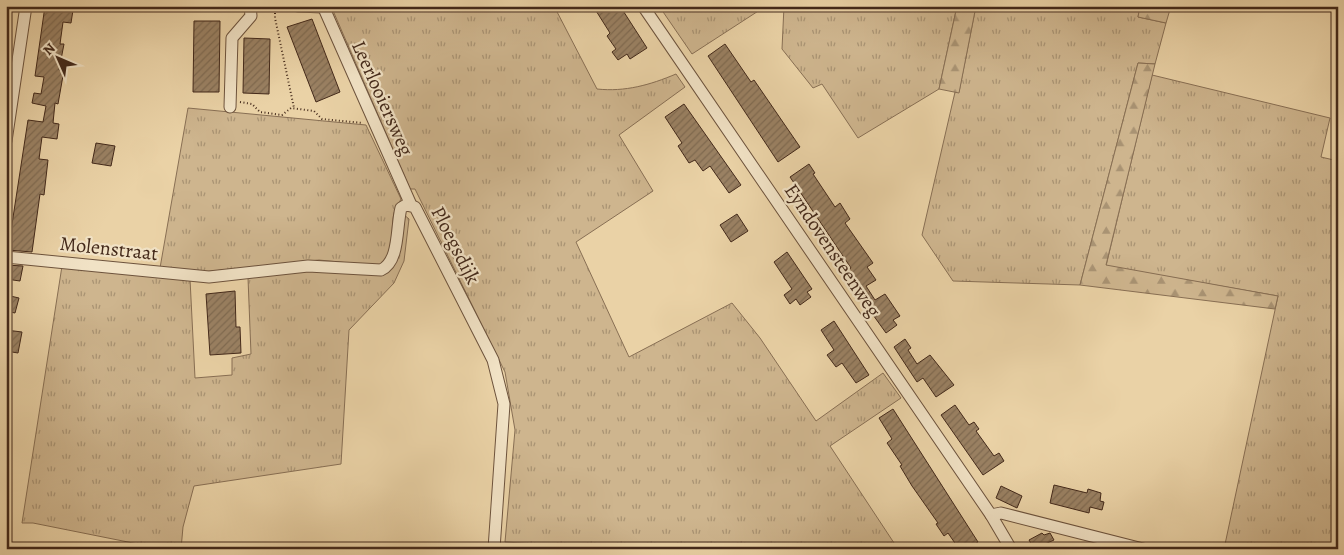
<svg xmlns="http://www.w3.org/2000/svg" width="1344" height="555" viewBox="0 0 1344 555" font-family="Alegreya,serif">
  <defs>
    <pattern id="grass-tufts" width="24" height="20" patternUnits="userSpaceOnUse" patternTransform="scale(1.25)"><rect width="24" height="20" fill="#ceb58e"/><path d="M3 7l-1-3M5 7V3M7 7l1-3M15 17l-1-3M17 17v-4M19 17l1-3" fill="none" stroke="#a99373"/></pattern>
    <pattern id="forest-firs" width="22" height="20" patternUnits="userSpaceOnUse" patternTransform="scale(1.25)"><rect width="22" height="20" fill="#ceb58e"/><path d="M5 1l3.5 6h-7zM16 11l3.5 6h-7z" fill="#a99373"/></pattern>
    <pattern id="building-hatch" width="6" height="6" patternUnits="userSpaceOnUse" patternTransform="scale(1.25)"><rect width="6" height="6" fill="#9a8163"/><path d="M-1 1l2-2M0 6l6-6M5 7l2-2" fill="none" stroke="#7f6a51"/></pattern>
  </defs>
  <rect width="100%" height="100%" fill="#ead2a6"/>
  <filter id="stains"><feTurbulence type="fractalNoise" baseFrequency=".004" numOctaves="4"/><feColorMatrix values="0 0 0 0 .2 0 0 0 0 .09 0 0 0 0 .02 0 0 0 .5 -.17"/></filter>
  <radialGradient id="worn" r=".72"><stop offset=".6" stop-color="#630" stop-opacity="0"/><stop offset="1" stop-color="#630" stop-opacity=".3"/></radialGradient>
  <!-- grass -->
  <g fill="url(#grass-tufts)" stroke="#886f54">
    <path d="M331,6H554L597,89C625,92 650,85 676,74L685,87L619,135L653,191L576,242L629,357L732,303L760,338L816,421L883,373L901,398L830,446L898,549H621L505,542L515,430L505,372L415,189H410Z"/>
    <polygon points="659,6 766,6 692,54"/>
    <polygon points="784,6 957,6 939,89 858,138 822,84 813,88 782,49"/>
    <polygon points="976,6 1140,6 1138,17 1166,23 1155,64 1138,63 1080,285 953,281 922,235 955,92 959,92"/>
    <polygon points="1152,75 1330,118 1321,157 1338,161 1338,549 1224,549 1278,296 1106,266"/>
    <path d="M188,108L366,125L401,199C399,204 395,208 394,213C390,230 396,255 379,266L319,260L203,272L160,268Z"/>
    <polygon points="403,214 409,219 404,261 394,283 349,330 341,464 194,486 183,527 181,549 163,549 33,523 22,523 62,266 190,279 195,378 232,375 232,358 251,354 248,278 327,269 381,274"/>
  </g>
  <!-- forest -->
  <g fill="url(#forest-firs)" stroke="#886f54">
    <polygon points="957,6 976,6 959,93 939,89"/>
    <polygon points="1140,6 1171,6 1166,23 1138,17"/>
    <polygon points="1138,63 1155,64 1106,265 1278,296 1275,309 1080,285"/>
  </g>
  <!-- building -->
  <g fill="url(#building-hatch)" stroke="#43291a">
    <polygon points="45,6 73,10 71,23 63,22 60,44 64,44 59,70 64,70 58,104 55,103 53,123 59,124 57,139 42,137 39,159 48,160 44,195 40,194 32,252 8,250 28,120 43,122 46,106 32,103 34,93 41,94 44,77 35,76"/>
    <polygon points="593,6 620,6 647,48 630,59 627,54 618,60 612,52 616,49 607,36 610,33"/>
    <polygon points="312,19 340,92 316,102 287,27"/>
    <polygon points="194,21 220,21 219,92 193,92"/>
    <polygon points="244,38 270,39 269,94 243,93"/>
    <polygon points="725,44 751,82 754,80 800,147 778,162 708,56"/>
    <polygon points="684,104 741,185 729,193 710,166 703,171 695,160 689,163 678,146 682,143 665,117"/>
    <polygon points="96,143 115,146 111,166 92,163"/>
    <polygon points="809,164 815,173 813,174 835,207 840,203 850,219 845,223 873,263 867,267 876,280 866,286 875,300 885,294 900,316 893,320 897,325 886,333 843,273 851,268 790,177"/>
    <polygon points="737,214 748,231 731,242 720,225"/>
    <polygon points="787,252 812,289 807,292 811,297 800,305 796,299 790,304 784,295 792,289 774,262"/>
    <polygon points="6,265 23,266 20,281 6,279"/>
    <polygon points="235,291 236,327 240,327 241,353 210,355 206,294"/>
    <polygon points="6,295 19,298 15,313 6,311"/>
    <polygon points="834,321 869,375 856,383 842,363 836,367 827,355 834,350 821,330"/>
    <polygon points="6,330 22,332 18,353 6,351"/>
    <polygon points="905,339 911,348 908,350 917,364 930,355 954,385 936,397 923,378 917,382 894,347"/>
    <polygon points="955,405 969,425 974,422 979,429 976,431 994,456 999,453 1004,461 983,475 941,415"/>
    <polygon points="893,409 978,542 967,549 959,549 948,533 944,536 936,524 938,523 912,486 900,466 902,465 887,443 892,439 879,418"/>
    <polygon points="1054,485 1087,493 1088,489 1101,493 1100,501 1104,502 1102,510 1090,507 1089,513 1050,503"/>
    <polygon points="1001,486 1022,496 1017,508 996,498"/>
    <polygon points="1042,533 1044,535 1050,533 1054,540 1034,549 1029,540"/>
  </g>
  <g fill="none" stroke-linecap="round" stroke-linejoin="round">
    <defs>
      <g id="minor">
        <polyline points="298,6 323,7"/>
        <polyline points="323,6 411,205"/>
        <polyline points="643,6 991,515 1011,549"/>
        <polyline points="230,107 232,38 251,16 250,6"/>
        <polyline points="6,141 26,6"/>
        <path d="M6,257L209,277L308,266L381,270C400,261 396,227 401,208L406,205L415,207L493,360L504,404L494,549"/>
        <polyline points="991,515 1001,513 1143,549"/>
      </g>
    </defs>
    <!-- minor casing -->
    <use href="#minor" stroke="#6d533d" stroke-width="13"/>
    <!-- path -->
    <g stroke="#43291a" stroke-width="2" stroke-dasharray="1 2.5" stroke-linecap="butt">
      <polyline points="275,6 275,18 294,108"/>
      <polyline points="240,102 252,104 260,112 282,115 291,108 314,111 322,119 363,123"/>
    </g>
    <!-- minor -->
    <use href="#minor" stroke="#f1e2c5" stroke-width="11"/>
  </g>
  <g text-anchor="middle" stroke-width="4.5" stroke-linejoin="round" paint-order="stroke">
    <!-- street labels -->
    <g font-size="20" fill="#43291a" stroke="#f1e2c5">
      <text transform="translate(383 98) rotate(66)" y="7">Leerlooiersweg</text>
      <text transform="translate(456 245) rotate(63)" y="7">Ploegsdijk</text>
      <text transform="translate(109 248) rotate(6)" y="7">Molenstraat</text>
      <text transform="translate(833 250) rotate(56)" y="7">Eyndovensteenweg</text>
    </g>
  </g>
  <!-- margin -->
  <rect width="1344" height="555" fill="none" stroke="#ead2a6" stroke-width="25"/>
  <rect x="8" y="8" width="1329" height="540" fill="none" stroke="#43291a" stroke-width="2.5"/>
  <rect x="12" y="12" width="1319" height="530" fill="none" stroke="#43291a"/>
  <!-- north arrow -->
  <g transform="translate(58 58) rotate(315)" stroke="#f1e2c5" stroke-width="4" paint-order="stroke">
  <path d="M0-4L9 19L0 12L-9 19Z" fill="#43291a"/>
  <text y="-8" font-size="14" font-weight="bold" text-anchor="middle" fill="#43291a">N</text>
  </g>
  <rect width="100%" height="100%" filter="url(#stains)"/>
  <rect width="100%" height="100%" fill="url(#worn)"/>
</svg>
